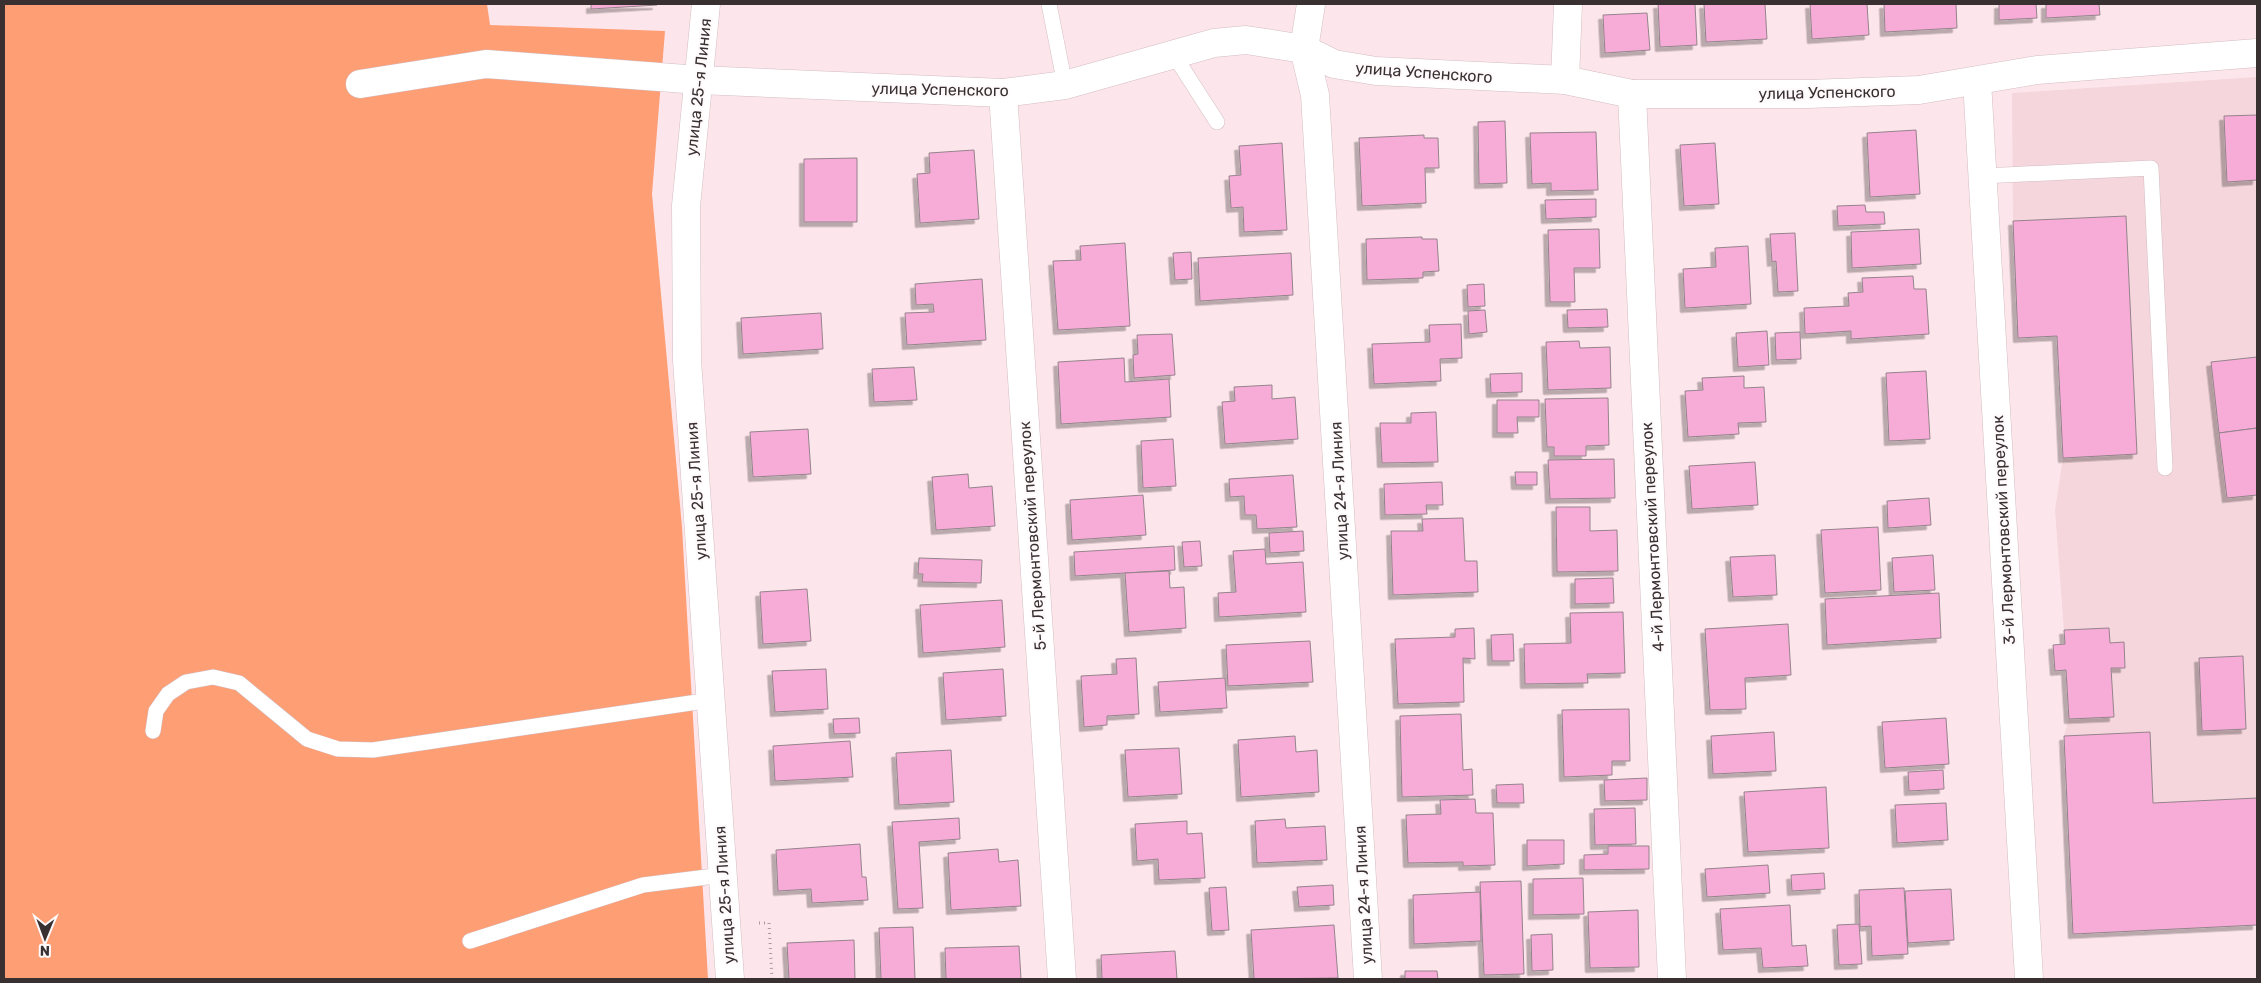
<svg xmlns="http://www.w3.org/2000/svg" width="2261" height="983" viewBox="0 0 2261 983" font-family="Rubik,sans-serif">
  <defs>
    <filter id="shadow"><feDropShadow dx="-4.5" dy="4.5" stdDeviation="0" flood-color="#0004"/></filter>
  </defs>
  <rect width="100%" height="100%" fill="#fde6eb"/>
  <!-- built -->
  <polygon fill="#f4d6dc" points="2257,77 2257,925 2073,934 2064,736 2069,719 2066,671 2055,671 2053,645 2065,644 2055,510 2063,458 2057,336 2018,338 2013,221 2012,93"/>
  <!-- green -->
  <polygon fill="#fe9e74" points="4,4 487,4 490,25 665,31 652,194 682,527 708,979 4,979"/>
  <!-- building -->
  <g fill="#f7acd7" stroke="#95838c" filter="url(#shadow)">
    <polygon points="591,4 657,4 657,5 591,9"/>
    <polygon points="1658,4 1695,4 1697,45 1660,47"/>
    <polygon points="1704,4 1765,4 1767,39 1706,42"/>
    <polygon points="1810,4 1867,4 1869,35 1812,39"/>
    <polygon points="1884,4 1956,4 1957,28 1885,32"/>
    <polygon points="1999,4 2036,4 2037,18 1999,20"/>
    <polygon points="2046,4 2099,4 2100,15 2046,18"/>
    <polygon points="1647,13 1650,50 1605,53 1603,15"/>
    <polygon points="2257,115 2257,180 2227,182 2224,116"/>
    <polygon points="1505,121 1507,183 1479,184 1478,122"/>
    <polygon points="1916,130 1920,194 1870,197 1867,133"/>
    <polygon points="1596,132 1598,190 1551,191 1551,183 1532,184 1530,133"/>
    <polygon points="1424,135 1424,138 1438,138 1439,168 1425,168 1426,203 1362,206 1359,138"/>
    <polygon points="1282,143 1287,230 1244,232 1243,207 1231,208 1229,176 1241,175 1239,146"/>
    <polygon points="1715,143 1719,204 1684,206 1680,145"/>
    <polygon points="974,150 979,219 920,223 917,174 930,173 929,153"/>
    <polygon points="857,158 857,222 804,222 804,159"/>
    <polygon points="1596,199 1596,217 1546,219 1545,200"/>
    <polygon points="1865,205 1866,212 1884,212 1885,224 1838,226 1837,206"/>
    <polygon points="2126,216 2137,454 2063,458 2057,336 2018,338 2013,221"/>
    <polygon points="1599,229 1600,268 1574,268 1575,302 1550,302 1548,230"/>
    <polygon points="1919,229 1921,264 1852,268 1851,232"/>
    <polygon points="1795,233 1798,291 1778,292 1776,261 1772,262 1770,234"/>
    <polygon points="1422,237 1422,239 1437,239 1439,271 1423,272 1423,278 1367,280 1366,239"/>
    <polygon points="1125,243 1130,326 1058,330 1053,261 1081,260 1080,246"/>
    <polygon points="1748,246 1751,304 1685,308 1683,269 1716,267 1715,248"/>
    <polygon points="1191,252 1192,279 1175,280 1173,253"/>
    <polygon points="1291,253 1293,295 1200,301 1198,258"/>
    <polygon points="1913,276 1914,289 1926,289 1929,334 1851,339 1851,331 1805,334 1804,308 1849,306 1848,293 1863,292 1862,278"/>
    <polygon points="982,279 986,340 907,345 905,313 934,312 933,304 916,305 915,284"/>
    <polygon points="1484,284 1485,306 1468,307 1467,285"/>
    <polygon points="1607,309 1608,327 1568,328 1567,310"/>
    <polygon points="1485,310 1487,332 1469,334 1468,311"/>
    <polygon points="821,313 823,349 743,354 741,318"/>
    <polygon points="1461,324 1462,358 1440,359 1441,381 1374,384 1372,344 1430,342 1429,325"/>
    <polygon points="1767,331 1769,365 1738,367 1736,333"/>
    <polygon points="1800,332 1801,359 1776,360 1775,333"/>
    <polygon points="1172,334 1175,375 1134,378 1133,355 1138,354 1137,335"/>
    <polygon points="1579,341 1580,348 1610,347 1611,388 1548,390 1546,342"/>
    <polygon points="2257,357 2257,428 2219,433 2211,362"/>
    <polygon points="1124,358 1125,382 1169,379 1171,417 1061,424 1058,362"/>
    <polygon points="914,367 917,400 874,402 872,369"/>
    <polygon points="1926,371 1930,439 1889,441 1886,373"/>
    <polygon points="1522,373 1522,392 1491,393 1490,374"/>
    <polygon points="1744,376 1744,388 1764,387 1766,422 1738,423 1739,434 1688,437 1685,391 1703,390 1702,378"/>
    <polygon points="1272,385 1272,399 1295,397 1298,439 1225,444 1222,402 1235,401 1234,387"/>
    <polygon points="1608,398 1609,445 1586,446 1586,456 1554,456 1554,447 1547,447 1545,399"/>
    <polygon points="1497,400 1539,400 1539,417 1517,417 1518,433 1497,433"/>
    <polygon points="1436,412 1438,462 1382,463 1380,423 1411,423 1411,413"/>
    <polygon points="2257,428 2257,495 2227,498 2219,433"/>
    <polygon points="808,429 811,474 753,477 750,432"/>
    <polygon points="1173,439 1176,486 1143,488 1141,441"/>
    <polygon points="1614,459 1615,498 1550,499 1548,460"/>
    <polygon points="1755,462 1758,505 1692,509 1689,466"/>
    <polygon points="1515,472 1537,472 1537,485 1516,485"/>
    <polygon points="968,474 969,488 992,486 995,526 936,530 932,477"/>
    <polygon points="1293,475 1297,527 1257,529 1256,515 1245,515 1244,496 1230,497 1229,479"/>
    <polygon points="1442,482 1443,505 1426,505 1427,514 1385,515 1384,484"/>
    <polygon points="1143,495 1146,535 1072,540 1070,500"/>
    <polygon points="1929,498 1931,525 1888,528 1887,501"/>
    <polygon points="1556,507 1590,507 1590,531 1617,530 1618,571 1557,572"/>
    <polygon points="1463,518 1465,561 1477,561 1478,592 1393,595 1391,531 1423,531 1422,519"/>
    <polygon points="1878,527 1881,590 1825,593 1821,530"/>
    <polygon points="1303,531 1304,551 1270,553 1269,533"/>
    <polygon points="1200,541 1202,566 1184,567 1182,542"/>
    <polygon points="1174,546 1175,570 1075,576 1074,552"/>
    <polygon points="1265,549 1266,564 1303,562 1306,612 1219,617 1218,593 1236,592 1233,551"/>
    <polygon points="1775,555 1777,595 1733,597 1730,557"/>
    <polygon points="1933,555 1935,590 1894,592 1892,558"/>
    <polygon points="919,558 982,560 981,583 922,582 923,574 918,574"/>
    <polygon points="1169,571 1170,588 1184,587 1186,628 1129,632 1125,573"/>
    <polygon points="1613,578 1614,603 1575,604 1575,579"/>
    <polygon points="807,589 811,641 763,644 760,592"/>
    <polygon points="1939,593 1941,638 1827,645 1825,599"/>
    <polygon points="1002,600 1005,647 923,653 920,605"/>
    <polygon points="1623,612 1625,673 1587,674 1588,683 1525,684 1524,644 1571,643 1570,613"/>
    <polygon points="1788,624 1791,675 1745,678 1746,709 1710,710 1705,629"/>
    <polygon points="1474,628 1475,659 1463,658 1464,702 1398,704 1395,639 1455,637 1455,629"/>
    <polygon points="2109,628 2110,643 2124,642 2125,668 2111,668 2114,717 2069,719 2066,670 2055,671 2053,645 2065,644 2064,630"/>
    <polygon points="1513,634 1514,661 1492,661 1491,635"/>
    <polygon points="1310,641 1313,682 1228,686 1226,645"/>
    <polygon points="2243,656 2246,729 2202,731 2199,658"/>
    <polygon points="1136,658 1139,714 1107,716 1107,725 1084,727 1081,676 1117,674 1116,659"/>
    <polygon points="826,669 828,709 775,712 772,671"/>
    <polygon points="1003,669 1006,716 946,720 943,673"/>
    <polygon points="1225,678 1227,708 1160,712 1158,682"/>
    <polygon points="1629,709 1630,761 1612,761 1612,775 1564,777 1562,710"/>
    <polygon points="1461,714 1463,770 1472,769 1473,795 1402,797 1400,716"/>
    <polygon points="859,718 860,733 834,734 833,719"/>
    <polygon points="1946,718 1949,764 1885,768 1882,722"/>
    <polygon points="1774,732 1776,771 1713,774 1711,736"/>
    <polygon points="2150,732 2153,803 2257,798 2257,925 2073,934 2064,736"/>
    <polygon points="1295,736 1296,752 1317,750 1319,792 1241,797 1238,740"/>
    <polygon points="850,741 853,777 775,781 773,746"/>
    <polygon points="1179,748 1182,794 1128,797 1125,750"/>
    <polygon points="951,750 954,802 899,805 896,753"/>
    <polygon points="1943,770 1944,789 1909,791 1908,772"/>
    <polygon points="1647,778 1647,800 1605,801 1604,780"/>
    <polygon points="1523,784 1524,803 1497,803 1496,785"/>
    <polygon points="1826,787 1829,848 1748,852 1744,792"/>
    <polygon points="1475,799 1476,813 1493,813 1495,865 1463,866 1463,862 1408,863 1406,815 1441,814 1440,800"/>
    <polygon points="1946,803 1948,840 1897,843 1895,805"/>
    <polygon points="1635,808 1636,844 1595,845 1594,809"/>
    <polygon points="959,818 960,839 919,842 923,908 898,909 892,822"/>
    <polygon points="1285,819 1286,828 1325,826 1327,860 1257,863 1255,821"/>
    <polygon points="1187,821 1187,834 1202,833 1205,878 1159,880 1158,859 1137,861 1135,824"/>
    <polygon points="1527,840 1564,840 1564,864 1527,866"/>
    <polygon points="860,844 862,877 866,877 868,900 812,903 811,889 778,891 776,850"/>
    <polygon points="1608,846 1649,846 1649,869 1584,870 1584,855 1608,854"/>
    <polygon points="998,849 999,862 1018,860 1021,906 951,910 948,853"/>
    <polygon points="1768,865 1770,893 1707,897 1705,869"/>
    <polygon points="1824,873 1825,889 1792,891 1791,875"/>
    <polygon points="1583,878 1584,914 1533,915 1533,879"/>
    <polygon points="1521,881 1524,974 1484,975 1480,882"/>
    <polygon points="1333,885 1334,905 1299,907 1297,887"/>
    <polygon points="1226,887 1229,930 1212,931 1209,888"/>
    <polygon points="1904,888 1908,954 1872,956 1871,926 1860,927 1859,890"/>
    <polygon points="1951,889 1954,940 1908,943 1905,891"/>
    <polygon points="1480,892 1481,941 1414,944 1413,895"/>
    <polygon points="1790,905 1792,946 1806,945 1808,966 1763,968 1761,948 1723,950 1720,909"/>
    <polygon points="1638,910 1639,967 1590,968 1588,912"/>
    <polygon points="1859,924 1862,964 1839,965 1837,925"/>
    <polygon points="1334,925 1338,978 1254,979 1251,930"/>
    <polygon points="913,927 915,979 881,979 879,928"/>
    <polygon points="1552,934 1553,970 1532,971 1531,935"/>
    <polygon points="854,940 855,979 789,979 787,943"/>
    <polygon points="1019,946 1021,979 946,979 945,948"/>
    <polygon points="1175,951 1177,979 1102,979 1101,955"/>
    <polygon points="1405,971 1437,971 1438,979 1405,979"/>
  </g>
  <g fill="none" stroke-linecap="round" stroke-linejoin="round">
    <defs>
      <g id="lane">
        <polyline points="1049,4 1065,85"/>
        <polyline points="1174,55 1217,122"/>
        <polyline points="1983,176 2151,168 2165,468"/>
        <polyline points="153,731 156,711 168,694 186,682 213,677 239,683 307,739 338,749 373,750 711,700"/>
        <polyline points="470,941 643,885 723,875"/>
      </g>
      <g id="street">
        <polyline points="706,4 686,206 687,360 730,979"/>
        <polyline points="1311,4 1304,49 1315,95 1368,979"/>
        <polyline points="1565,80 1568,4"/>
        <polyline points="1977,81 2029,979"/>
        <polyline points="360,84 486,64 699,80 1003,93 1065,85 1214,43 1246,40 1304,49 1334,64 1376,71 1565,80 1632,94 1808,94 1919,90 2037,70 2257,53"/>
        <polyline points="1003,93 1062,979"/>
        <polyline points="1632,94 1672,979"/>
      </g>
    </defs>
    <!-- lane casing -->
    <use href="#lane" stroke="#d3bdc1" stroke-width="16"/>
    <!-- street casing -->
    <use href="#street" stroke="#d3bdc1" stroke-width="29"/>
    <!-- path -->
    <polyline stroke="#ac9a9e" stroke-width="3" stroke-dasharray="1 4" stroke-linecap="butt" points="759,923 769,923 772,979"/>
    <!-- lane -->
    <use href="#lane" stroke="#fff" stroke-width="15"/>
    <!-- street -->
    <use href="#street" stroke="#fff" stroke-width="28"/>
  </g>
  <g text-anchor="middle" stroke-width="4" stroke-linejoin="round" paint-order="stroke">
    <!-- street labels -->
    <g font-size="16" fill="#393032" stroke="#fef9fa">
      <text transform="translate(1424 72) rotate(4)" y="6">улица Успенского</text>
      <text transform="translate(698 87) rotate(-84)" y="6">улица 25-я Линия</text>
      <text transform="translate(940 89) rotate(1)" y="6">улица Успенского</text>
      <text transform="translate(1827 92) rotate(-1)" y="6">улица Успенского</text>
      <text transform="translate(696 491) rotate(-94)" y="6">улица 25-я Линия</text>
      <text transform="translate(1339 491) rotate(-93)" y="6">улица 24-я Линия</text>
      <text transform="translate(2003 530) rotate(-93)" y="6">3-й Лермонтовский переулок</text>
      <text transform="translate(1032 536) rotate(-94)" y="6">5-й Лермонтовский переулок</text>
      <text transform="translate(1652 537) rotate(-93)" y="6">4-й Лермонтовский переулок</text>
      <text transform="translate(724 895) rotate(-94)" y="6">улица 25-я Линия</text>
      <text transform="translate(1363 895) rotate(-93)" y="6">улица 24-я Линия</text>
    </g>
  </g>
  <!-- border -->
  <rect width="2261" height="983" fill="none" stroke="#393032" stroke-width="10"/>
  <!-- north arrow -->
  <g transform="translate(45 938) rotate(181)" stroke="#fef9fa" stroke-width="4" paint-order="stroke">
  <path d="M0-4L9 19L0 12L-9 19Z" fill="#393032"/>
  <text y="-8" font-size="14" font-weight="bold" text-anchor="middle" fill="#393032">N</text>
  </g>
</svg>
